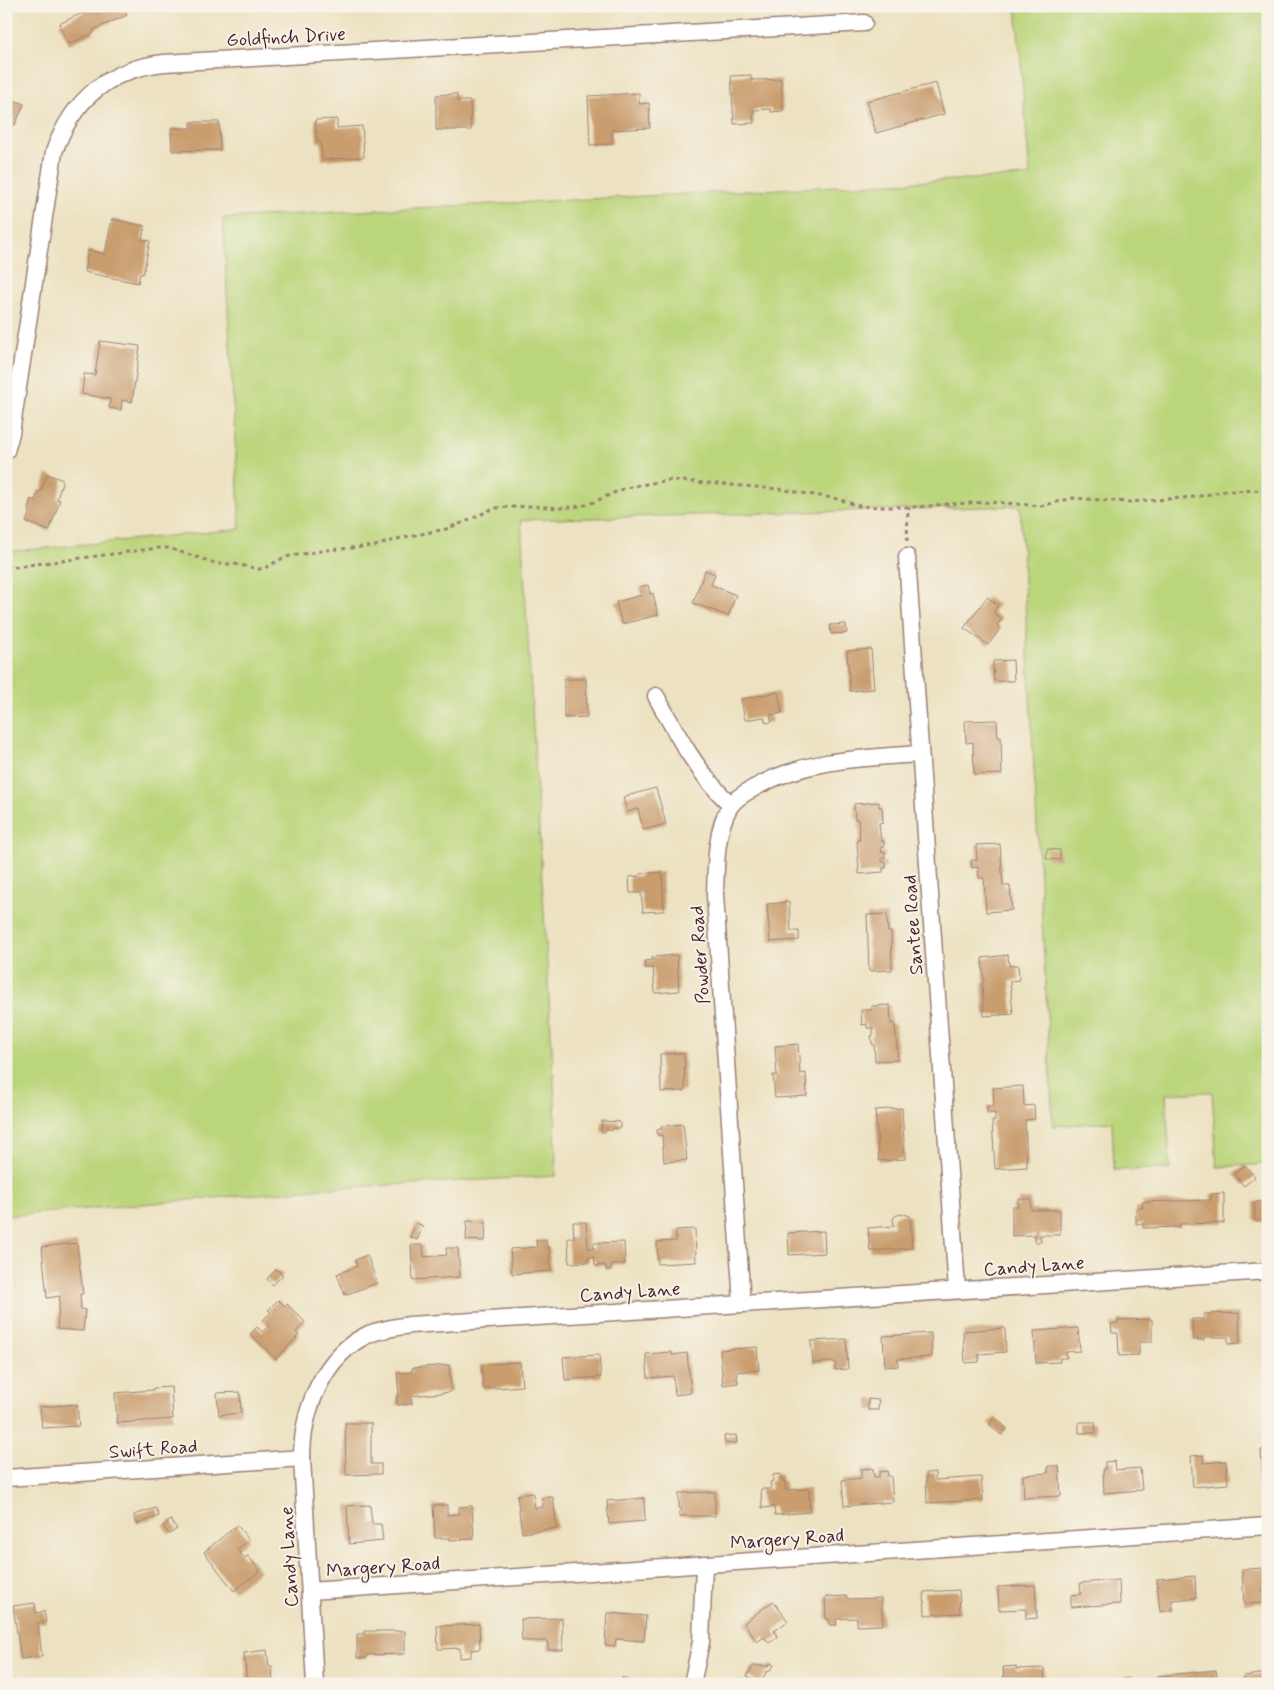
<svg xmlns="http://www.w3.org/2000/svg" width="1274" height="1690" viewBox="0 0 1274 1690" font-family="Mynerve,sans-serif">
  <rect width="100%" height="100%" fill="#f7f3e8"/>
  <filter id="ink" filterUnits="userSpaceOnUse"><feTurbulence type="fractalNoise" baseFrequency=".02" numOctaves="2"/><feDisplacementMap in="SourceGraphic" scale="10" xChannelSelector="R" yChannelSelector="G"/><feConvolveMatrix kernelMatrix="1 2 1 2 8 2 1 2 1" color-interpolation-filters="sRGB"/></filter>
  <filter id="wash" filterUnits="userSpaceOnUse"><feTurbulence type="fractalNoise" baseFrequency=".0096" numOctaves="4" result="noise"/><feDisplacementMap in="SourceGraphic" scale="20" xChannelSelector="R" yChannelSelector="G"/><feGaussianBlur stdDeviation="1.12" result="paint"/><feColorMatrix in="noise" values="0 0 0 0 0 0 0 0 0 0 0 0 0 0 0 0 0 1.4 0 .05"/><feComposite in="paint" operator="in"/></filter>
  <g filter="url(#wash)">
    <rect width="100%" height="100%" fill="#ece1c0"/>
    <!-- green -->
    <polygon fill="#bbd57a" stroke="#827a52" points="1016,6 1268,6 1268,1164 1217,1167 1212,1092 1166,1094 1170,1169 1114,1170 1112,1122 1053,1126 1020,506 521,520 555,1100 556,1176 315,1189 6,1216 6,552 240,529 223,218 1030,176"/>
    <g id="blocks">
      <!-- building -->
      <g fill="#c99d6e">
        <polygon points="83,6 123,6 127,15 93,30 94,33 69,44 59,24 84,12 81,7"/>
        <polygon points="751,75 751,80 781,79 783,111 771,112 771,109 753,110 754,123 734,124 731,76"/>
        <polygon points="936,83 944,114 876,133 867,101"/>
        <polygon points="6,87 12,89 8,98 24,104 15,125 13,124 6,139"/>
        <polygon points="639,93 639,104 649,103 650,128 612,130 612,144 590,145 588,96"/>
        <polygon points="457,94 457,101 470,101 471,130 436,130 436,95"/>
        <polygon points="337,119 337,128 362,126 364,157 322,160 321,142 317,142 315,120"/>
        <polygon points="191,122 219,122 220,150 172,151 171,128 191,128"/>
        <polygon points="112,219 145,226 142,240 150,241 143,274 140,274 138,283 84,272 88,250 105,254"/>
        <polygon points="100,341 140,346 132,402 122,400 121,410 109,408 110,399 82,394 84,374 95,375"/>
        <polygon points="47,474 63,480 57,499 60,500 49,531 26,522 30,511 28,510 31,499 35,501 38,491 41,491"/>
        <polygon points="705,570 715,574 711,585 736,595 728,616 693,603"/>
        <polygon points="648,585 650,594 653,593 658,615 622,624 616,602 642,595 640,587"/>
        <polygon points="987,597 998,605 993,612 1002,619 997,625 1001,628 988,645 964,628"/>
        <polygon points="846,624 847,633 831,634 830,625"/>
        <polygon points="871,649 874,689 850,691 847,651"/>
        <polygon points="1013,660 1014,681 994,681 993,661"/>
        <polygon points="564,679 586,679 587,717 564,718"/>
        <polygon points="778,692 782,713 770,715 772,722 766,723 764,717 745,720 741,699"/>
        <polygon points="997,720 998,737 1001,737 1002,774 974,775 973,742 966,743 965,721"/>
        <polygon points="656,788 666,824 643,830 638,809 627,812 623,797"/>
        <polygon points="879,802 879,807 882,807 883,822 879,823 881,841 884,841 884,847 881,847 882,853 885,852 885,858 882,858 882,862 886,862 886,868 883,868 883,872 859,874 857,840 860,840 858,819 855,819 854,804"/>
        <polygon points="1000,844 1003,886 1010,886 1012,910 986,912 984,878 979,878 978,867 972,868 971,860 977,860 976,845"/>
        <polygon points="1047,849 1060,850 1060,860 1046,859"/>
        <polygon points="662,872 664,911 643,912 641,893 630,893 629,877 640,876 640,874"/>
        <polygon points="789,902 791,931 799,931 799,940 770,942 767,904"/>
        <polygon points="887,914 888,932 891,932 892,970 869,971 867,915"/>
        <polygon points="677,955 679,991 655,993 653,968 645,968 644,961 653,960 652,957"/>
        <polygon points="1008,955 1009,966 1018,965 1019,980 1010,981 1013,1014 984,1016 982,983 984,982 982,958"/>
        <polygon points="890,1005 891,1024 895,1024 898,1060 875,1061 874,1044 872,1044 871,1036 873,1036 873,1028 867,1028 867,1024 862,1025 861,1010 872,1010 872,1006"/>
        <polygon points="798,1044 800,1074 806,1073 807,1096 775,1098 773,1075 777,1075 775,1046"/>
        <polygon points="684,1053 685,1091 661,1092 660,1054"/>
        <polygon points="1023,1086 1024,1106 1034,1105 1035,1119 1025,1120 1027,1167 995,1169 992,1121 995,1121 995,1113 987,1114 987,1106 994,1106 993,1088"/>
        <polygon points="902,1108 905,1159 879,1161 875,1110"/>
        <polygon points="602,1121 620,1122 620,1128 613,1128 613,1130 605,1130 605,1132 601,1132"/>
        <polygon points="683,1124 687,1160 664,1162 662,1135 657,1135 657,1130 662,1129 661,1126"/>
        <polygon points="1245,1165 1255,1177 1244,1186 1234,1174"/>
        <polygon points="1224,1193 1224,1223 1180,1224 1180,1227 1143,1228 1143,1223 1136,1224 1136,1208 1143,1208 1142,1202 1211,1200 1211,1194"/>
        <polygon points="1018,1199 1031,1199 1031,1210 1060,1210 1060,1235 1040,1235 1041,1242 1035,1242 1035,1235 1012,1236 1012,1206 1018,1206"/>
        <polygon points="1268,1201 1268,1221 1255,1221 1254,1202"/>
        <polygon points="904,1214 910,1216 912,1248 870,1251 868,1228 894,1226 893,1218 897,1215"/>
        <polygon points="467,1221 486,1222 485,1241 466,1240"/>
        <polygon points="573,1222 586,1222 588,1248 594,1248 593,1243 624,1242 625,1264 611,1265 612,1269 606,1270 605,1265 595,1266 594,1257 588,1257 588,1262 569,1263 568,1238 574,1238"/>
        <polygon points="416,1223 423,1226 417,1240 410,1237"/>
        <polygon points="695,1229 696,1262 658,1264 657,1242 676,1241 676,1230"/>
        <polygon points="824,1231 825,1253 789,1255 788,1233"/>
        <polygon points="536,1240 546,1240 547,1247 549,1247 551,1271 512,1274 510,1249 537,1247"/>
        <polygon points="77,1243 83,1294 80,1294 81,1309 85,1310 83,1331 57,1329 60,1296 47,1298 42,1247"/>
        <polygon points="411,1245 423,1245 424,1257 447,1255 446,1248 458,1248 460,1277 413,1280"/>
        <polygon points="367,1255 377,1283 345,1295 337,1274 357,1266 355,1260"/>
        <polygon points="276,1269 283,1275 273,1285 267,1279"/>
        <polygon points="278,1300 285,1306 287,1304 305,1322 296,1332 299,1335 276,1359 250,1334 257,1327 262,1332 269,1326 263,1320 271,1312 268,1310"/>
        <polygon points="1239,1313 1240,1343 1228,1344 1228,1337 1204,1337 1204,1340 1193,1340 1192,1319 1204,1319 1204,1314"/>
        <polygon points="1152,1319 1152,1342 1139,1342 1139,1355 1119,1356 1118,1333 1112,1333 1111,1324 1118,1323 1118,1320"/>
        <polygon points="1005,1328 1006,1352 979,1354 979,1362 965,1363 963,1331"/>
        <polygon points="1078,1328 1080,1351 1066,1352 1067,1358 1060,1358 1060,1362 1036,1363 1034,1331"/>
        <polygon points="931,1333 932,1357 898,1359 898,1366 885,1367 883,1336"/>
        <polygon points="846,1339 848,1369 835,1370 835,1362 813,1363 811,1341"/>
        <polygon points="757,1347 759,1370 736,1372 738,1383 723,1385 720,1350"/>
        <polygon points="672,1352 672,1355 687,1353 691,1393 675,1395 673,1376 648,1378 646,1354"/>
        <polygon points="599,1355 601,1377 565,1380 563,1357"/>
        <polygon points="520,1362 522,1386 483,1389 481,1365"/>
        <polygon points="449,1365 451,1392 411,1396 412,1404 397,1405 397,1395 399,1395 397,1373 412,1372 412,1368"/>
        <polygon points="171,1387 173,1419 117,1423 115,1393 153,1390 153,1388"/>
        <polygon points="240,1392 241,1413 219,1415 217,1393"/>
        <polygon points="868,1399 879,1400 878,1410 868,1410"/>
        <polygon points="77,1404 79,1426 42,1428 40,1407"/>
        <polygon points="995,1417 1007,1429 1001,1435 989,1424"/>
        <polygon points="1079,1422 1095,1422 1096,1433 1079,1433"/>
        <polygon points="345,1423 371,1423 371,1464 381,1464 381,1474 346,1475"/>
        <polygon points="736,1435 737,1443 725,1444 724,1436"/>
        <polygon points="1268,1449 1268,1481 1263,1481 1261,1450"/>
        <polygon points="1203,1455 1203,1463 1226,1461 1228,1484 1193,1487 1191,1456"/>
        <polygon points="1114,1461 1115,1470 1140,1468 1142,1490 1104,1493 1103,1470 1105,1470 1105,1462"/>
        <polygon points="1048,1466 1059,1466 1061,1496 1024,1498 1023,1475 1048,1473"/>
        <polygon points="873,1468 874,1477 879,1477 879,1472 887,1471 888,1476 891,1476 893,1502 844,1506 842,1480 861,1478 861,1469"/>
        <polygon points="935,1472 935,1480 981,1477 983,1500 927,1503 926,1473"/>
        <polygon points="781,1474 782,1481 785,1481 785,1490 809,1489 810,1512 775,1515 774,1507 762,1508 761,1489 771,1489 770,1482 773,1481 773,1475"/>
        <polygon points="715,1492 715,1516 679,1516 679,1511 682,1511 682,1508 679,1508 679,1493"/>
        <polygon points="533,1493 535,1508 543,1507 542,1498 553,1497 557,1528 522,1533 517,1495"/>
        <polygon points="644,1498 645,1521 609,1524 607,1501"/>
        <polygon points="370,1505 372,1524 381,1524 383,1541 349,1544 347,1506"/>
        <polygon points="433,1505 447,1505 447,1515 459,1514 459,1507 472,1506 474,1539 450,1540 450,1538 435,1538"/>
        <polygon points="156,1508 159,1516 137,1524 134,1515"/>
        <polygon points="171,1520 177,1529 169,1534 163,1526"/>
        <polygon points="237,1525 249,1540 237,1549 244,1558 248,1556 260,1571 234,1591 204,1552"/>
        <polygon points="1268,1568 1268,1591 1262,1591 1263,1603 1244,1604 1242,1569"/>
        <polygon points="1195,1576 1196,1598 1172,1600 1173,1610 1160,1612 1157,1579"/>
        <polygon points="1119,1580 1120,1604 1071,1607 1071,1595 1081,1594 1080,1583"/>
        <polygon points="1035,1585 1037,1618 1026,1619 1026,1609 999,1610 998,1587"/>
        <polygon points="959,1590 960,1613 925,1615 924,1592"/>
        <polygon points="847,1596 848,1599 881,1598 883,1625 857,1626 857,1618 836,1619 837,1625 830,1625 829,1619 826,1619 825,1597"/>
        <polygon points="773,1601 788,1621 774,1631 778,1637 769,1643 764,1637 757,1642 744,1623"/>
        <polygon points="35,1603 36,1613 44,1611 46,1622 38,1623 42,1656 21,1659 13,1606"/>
        <polygon points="607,1613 646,1616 644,1641 616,1639 615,1646 605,1645"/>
        <polygon points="562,1618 563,1650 548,1650 548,1641 522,1641 521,1619"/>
        <polygon points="479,1624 480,1649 471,1650 471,1657 460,1658 460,1648 438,1649 437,1626"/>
        <polygon points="364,1631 405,1631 405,1654 367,1655 367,1658 357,1658 357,1634 364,1634"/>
        <polygon points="267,1650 269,1667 272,1667 273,1684 247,1684 244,1653"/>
        <polygon points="770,1663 774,1665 769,1672 767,1671 760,1683 747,1676 753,1666 769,1666"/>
        <polygon points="1016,1666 1016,1669 1044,1668 1045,1684 1004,1684 1003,1667"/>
        <polygon points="1216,1670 1218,1684 1158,1684 1157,1676"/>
        <polygon points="1268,1673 1268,1684 1245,1684 1244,1676"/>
        <polygon points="623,1677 634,1684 619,1684"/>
        <polygon points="1129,1678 1130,1684 1091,1684 1091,1683"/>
        <polygon points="743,1681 747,1684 729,1684 729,1682"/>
      </g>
    </g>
  </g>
  <g filter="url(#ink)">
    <use href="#blocks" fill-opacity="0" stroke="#9b8076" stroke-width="1"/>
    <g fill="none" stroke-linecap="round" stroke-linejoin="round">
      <defs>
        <g id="street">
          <path d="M6,451L11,433L54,152C72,100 109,69 164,63L864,23"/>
          <polyline points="907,557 957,1290"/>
          <path d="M656,696C677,735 698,774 731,805"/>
          <path d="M742,1304L715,895C716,867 715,831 730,806C736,798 746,792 754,788C805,759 863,758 920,754"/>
          <polyline points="6,1478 302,1458"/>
          <polyline points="310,1591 1268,1526"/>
          <path d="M315,1684L302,1458C302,1411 323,1355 369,1334C382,1329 396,1327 410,1325L1268,1271"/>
          <polyline points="692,1684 701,1642 704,1564"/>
        </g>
      </defs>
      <!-- street casing -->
      <use href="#street" stroke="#9b8076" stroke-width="19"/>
      <!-- path -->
      <g stroke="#9b8076" stroke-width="3" stroke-dasharray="4 4" stroke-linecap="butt">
        <polyline points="907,541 908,510 910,508"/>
        <polyline points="6,568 158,548 168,548 218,564 235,564 259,569 265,568 285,557 327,550 375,546 401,538 446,529 467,521 494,508 533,506 560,508 582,506 594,502 620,490 634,486 670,480 779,489 838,499 859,506 882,507 917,507 948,504 993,502 1041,506 1073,498 1128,502 1195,497 1225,491 1268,490"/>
      </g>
      <!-- street -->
      <use href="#street" stroke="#fff" stroke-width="16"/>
    </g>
  </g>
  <g text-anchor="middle" stroke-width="4" stroke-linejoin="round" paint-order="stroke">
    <!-- street labels -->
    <g font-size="19" fill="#4a1f2b" stroke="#f7f3e8">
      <text transform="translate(286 36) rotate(-3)" y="7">Goldfinch Drive</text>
      <text transform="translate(912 925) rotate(-94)" y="7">Santee Road</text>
      <text transform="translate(699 955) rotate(-94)" y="7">Powder Road</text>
      <text transform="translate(1034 1265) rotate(-4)" y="7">Candy Lane</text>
      <text transform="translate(630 1291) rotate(-4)" y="7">Candy Lane</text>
      <text transform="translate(153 1448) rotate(-4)" y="7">Swift Road</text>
      <text transform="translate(787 1538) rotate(-4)" y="7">Margery Road</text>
      <text transform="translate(288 1557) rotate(-93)" y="7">Candy Lane</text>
      <text transform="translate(383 1566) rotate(-4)" y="7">Margery Road</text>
    </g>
  </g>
  <!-- margin -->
  <rect width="1274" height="1690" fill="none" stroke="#f7f3e8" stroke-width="25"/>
</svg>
